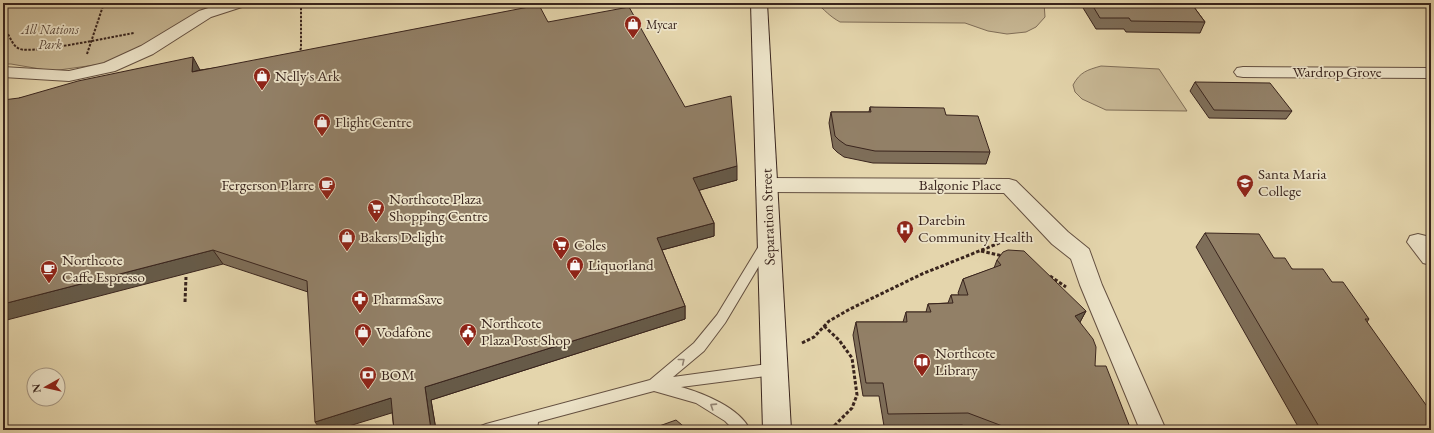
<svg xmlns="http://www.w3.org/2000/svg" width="1434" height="433" viewBox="0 0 1434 433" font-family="'EB Garamond',serif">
  <rect width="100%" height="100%" fill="#e4d5ac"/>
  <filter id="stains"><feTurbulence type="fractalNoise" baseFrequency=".005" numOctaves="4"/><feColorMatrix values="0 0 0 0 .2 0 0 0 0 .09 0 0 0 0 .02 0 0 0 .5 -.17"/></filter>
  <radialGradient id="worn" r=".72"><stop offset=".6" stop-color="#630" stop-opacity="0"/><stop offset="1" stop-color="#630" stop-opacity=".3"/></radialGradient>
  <!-- green -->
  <g fill="#c7b794" stroke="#806e58">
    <polygon points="3,3 228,3 144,48 102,64 52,71 11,64 3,64"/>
    <path d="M816,3H1044L1045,17L1036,27L1026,32L1007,34L988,31L965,23L840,22C829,16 825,10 816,3Z"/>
    <path d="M1101,66L1159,69L1187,111L1106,110L1082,99L1075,92L1073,85C1080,72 1087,70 1101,66Z"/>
  </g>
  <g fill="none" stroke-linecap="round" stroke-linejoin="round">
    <defs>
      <path id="lane" d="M766,240L770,241L772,244L725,323L704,351L673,377L774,363L779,365L781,369L779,373L774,375L681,387C703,393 740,408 750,430H734L725,421L696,403L654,391L538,422L537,430H523L524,426L509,430H479L481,426L486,424L650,380L694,343L717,315L762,241Z"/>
      <g id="street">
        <polygon points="224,3 248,3 245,6 211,17 153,54 115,71 69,81 3,77 3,67 69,71 104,63 141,46 199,11"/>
        <polygon points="1243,67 1431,68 1431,78 1243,77 1237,76 1234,72 1237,68"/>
        <polygon points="766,178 1009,179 1016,181 1068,232 1089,249 1102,285 1166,430 1140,430 1080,285 1071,259 1052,244 1004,193 766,192 759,190 756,185 759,180"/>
        <polygon points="1418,234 1426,236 1431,242 1431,265 1423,263 1407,242 1410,236"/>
      </g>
      <polygon id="secondary" points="751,3 767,3 791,430 763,430"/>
    </defs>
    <!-- lane casing -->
    <use href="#lane" stroke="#645041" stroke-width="2"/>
    <!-- street casing -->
    <use href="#street" stroke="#645041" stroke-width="2"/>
    <!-- secondary casing -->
    <use href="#secondary" stroke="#39241d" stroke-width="2"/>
    <!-- path-far1 -->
    <g stroke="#39241d" stroke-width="2" stroke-dasharray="2.5 1.5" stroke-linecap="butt">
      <path d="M3,28C10,33 11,46 20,49C32,54 116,36 134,33"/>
      <polyline points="87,54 104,3"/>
      <polyline points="299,54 301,48 301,3"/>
    </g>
    <!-- path -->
    <g stroke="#39241d" stroke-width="3" stroke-dasharray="3.5 2" stroke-linecap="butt">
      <polyline points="981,251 1003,256"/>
      <polyline points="1050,276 1066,287"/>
      <polyline points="185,302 186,277"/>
      <polyline points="824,326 839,340 852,358 857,395 852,408 830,430"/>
      <polyline points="802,343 814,337 829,321 850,309 922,274 1024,233"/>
    </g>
    <!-- lane -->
    <use href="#lane" fill="#ede4c9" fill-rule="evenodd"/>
    <!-- street -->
    <use href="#street" fill="#ede4c9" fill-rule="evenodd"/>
    <!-- secondary -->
    <use href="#secondary" fill="#ede4c9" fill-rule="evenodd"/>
  </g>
  <!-- wall -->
  <g fill="#7e6e59" stroke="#39241d">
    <polygon points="1080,3 1191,3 1205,22 1200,33 1126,32 1124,29 1096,29"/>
    <polygon points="548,22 685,107 737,180 699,190 714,223 714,236 662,250 685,306 685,319 431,400 436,430 394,430 392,412 308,292 223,264 19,98 200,70"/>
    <polygon points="1195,82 1292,111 1286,119 1209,118 1190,91"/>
    <polygon points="870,107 946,115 990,152 986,164 873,163 844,157 837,152 833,148 829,123 831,112 869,112"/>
    <polygon points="1205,233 1274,258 1292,269 1332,282 1369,319 1367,322 1431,430 1300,430 1196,247"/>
    <polygon points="997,260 1086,311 1080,322 1095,366 1131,430 974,430 962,425 884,426 879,396 863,396 853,335 856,322 903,322 906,312 926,312 928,304 948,303 951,295 959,295 958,293 963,279 994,268"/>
  </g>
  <!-- shaded-wall -->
  <g fill="#665a48" stroke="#39241d">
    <polygon points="193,57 200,70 192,72"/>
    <polygon points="737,166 737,180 693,192 693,178"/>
    <polygon points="714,223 714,236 658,251 657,238"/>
    <polygon points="213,250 223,264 3,321 3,304"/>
    <polygon points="685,306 685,319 431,400 436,430 431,430 425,387"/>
    <polygon points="1086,311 1079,324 1075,316"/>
    <polygon points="391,398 398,411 336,430 321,430 315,422"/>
  </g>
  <!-- building -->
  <g fill="#928067" stroke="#39241d">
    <polygon points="1091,3 1191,3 1205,22 1131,21 1129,18 1100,18"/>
    <polygon points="539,5 548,22 629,7 685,107 731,96 737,166 693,178 714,223 657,238 685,306 425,387 431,430 394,430 391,398 315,422 307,281 213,250 3,304 3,100 19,98 78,81 193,57 192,72"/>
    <polygon points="1195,82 1270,83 1292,111 1214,110"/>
    <polygon points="870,107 944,108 946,115 978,116 990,152 875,151 846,145 839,140 835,136 831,112 871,112"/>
    <polygon points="1205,233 1259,234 1274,258 1285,258 1292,269 1323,269 1332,282 1343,282 1369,319 1365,319 1431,412 1431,430 1321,430"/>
    <polygon points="1008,250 1024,251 1086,311 1075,316 1093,339 1096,347 1095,366 1106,366 1131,430 1013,430 968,413 888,414 883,383 866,383 856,322 907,322 906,312 931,312 928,304 953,303 951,295 968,295 963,279 1001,265 997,260 1003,252"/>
    <polygon points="676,420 688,430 648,430"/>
  </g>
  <!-- one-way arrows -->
  <defs><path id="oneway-chevron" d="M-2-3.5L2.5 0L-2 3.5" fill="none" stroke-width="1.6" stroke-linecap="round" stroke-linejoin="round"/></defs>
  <g stroke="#938473">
    <use href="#oneway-chevron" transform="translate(682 361) rotate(-39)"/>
    <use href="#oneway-chevron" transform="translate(713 406) rotate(-147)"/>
  </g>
  <!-- icons -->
  <defs>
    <symbol id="shop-pin" viewBox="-11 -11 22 30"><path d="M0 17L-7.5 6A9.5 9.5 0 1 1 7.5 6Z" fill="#8f2418" stroke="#ede4c9"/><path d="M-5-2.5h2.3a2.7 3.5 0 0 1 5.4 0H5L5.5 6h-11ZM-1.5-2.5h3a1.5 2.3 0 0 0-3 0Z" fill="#fff"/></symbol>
    <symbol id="school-pin" viewBox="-11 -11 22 30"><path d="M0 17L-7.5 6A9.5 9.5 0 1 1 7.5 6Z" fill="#8f2418" stroke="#ede4c9"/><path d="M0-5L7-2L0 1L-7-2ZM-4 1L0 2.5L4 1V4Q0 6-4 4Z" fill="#fff"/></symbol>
    <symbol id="cafe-pin" viewBox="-11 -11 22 30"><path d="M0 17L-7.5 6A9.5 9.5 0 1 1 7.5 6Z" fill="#8f2418" stroke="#ede4c9"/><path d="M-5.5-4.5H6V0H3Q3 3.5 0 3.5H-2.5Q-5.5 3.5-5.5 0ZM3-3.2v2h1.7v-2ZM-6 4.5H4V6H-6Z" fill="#fff"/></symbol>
    <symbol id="supermarket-pin" viewBox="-11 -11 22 30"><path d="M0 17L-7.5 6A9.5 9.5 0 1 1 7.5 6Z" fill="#8f2418" stroke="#ede4c9"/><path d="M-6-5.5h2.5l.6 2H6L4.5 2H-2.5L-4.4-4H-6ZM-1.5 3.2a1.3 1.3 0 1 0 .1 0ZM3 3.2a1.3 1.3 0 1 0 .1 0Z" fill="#fff"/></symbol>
    <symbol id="hospital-pin" viewBox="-11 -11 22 30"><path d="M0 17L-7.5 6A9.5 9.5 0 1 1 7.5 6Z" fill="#8f2418" stroke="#ede4c9"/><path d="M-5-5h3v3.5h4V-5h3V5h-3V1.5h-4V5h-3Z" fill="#fff"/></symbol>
    <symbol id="pharmacy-pin" viewBox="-11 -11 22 30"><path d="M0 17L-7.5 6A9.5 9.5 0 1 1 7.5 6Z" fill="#8f2418" stroke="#ede4c9"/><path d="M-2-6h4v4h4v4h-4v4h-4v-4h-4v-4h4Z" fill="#fff"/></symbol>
    <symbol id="civic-pin" viewBox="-11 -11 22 30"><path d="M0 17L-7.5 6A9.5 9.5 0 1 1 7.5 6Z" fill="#8f2418" stroke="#ede4c9"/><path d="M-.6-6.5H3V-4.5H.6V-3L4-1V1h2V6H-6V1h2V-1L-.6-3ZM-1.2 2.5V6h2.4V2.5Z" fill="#fff"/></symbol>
    <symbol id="library-pin" viewBox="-11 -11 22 30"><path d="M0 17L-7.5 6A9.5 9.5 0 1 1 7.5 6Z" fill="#8f2418" stroke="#ede4c9"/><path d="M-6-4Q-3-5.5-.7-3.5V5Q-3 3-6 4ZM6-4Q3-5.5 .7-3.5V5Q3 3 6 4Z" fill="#fff"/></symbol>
    <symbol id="bank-pin" viewBox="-11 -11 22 30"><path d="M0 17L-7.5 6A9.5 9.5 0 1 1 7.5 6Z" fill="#8f2418" stroke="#ede4c9"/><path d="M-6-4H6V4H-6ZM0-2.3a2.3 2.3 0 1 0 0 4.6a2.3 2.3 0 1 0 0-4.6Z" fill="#fff"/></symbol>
  </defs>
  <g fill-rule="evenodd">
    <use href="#shop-pin" x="623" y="14" width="20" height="27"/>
    <use href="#shop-pin" x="252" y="66" width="20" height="27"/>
    <use href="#shop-pin" x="312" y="112" width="20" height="27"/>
    <use href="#school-pin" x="1235" y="173" width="20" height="27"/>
    <use href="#cafe-pin" x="317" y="175" width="20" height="27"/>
    <use href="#supermarket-pin" x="366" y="198" width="20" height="27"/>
    <use href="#hospital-pin" x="895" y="219" width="20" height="27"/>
    <use href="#shop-pin" x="337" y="227" width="20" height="27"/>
    <use href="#supermarket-pin" x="551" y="235" width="20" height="27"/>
    <use href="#shop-pin" x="565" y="255" width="20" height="27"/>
    <use href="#cafe-pin" x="39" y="259" width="20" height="27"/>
    <use href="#pharmacy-pin" x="350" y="289" width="20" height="27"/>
    <use href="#shop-pin" x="353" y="322" width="20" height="27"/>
    <use href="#civic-pin" x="458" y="322" width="20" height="27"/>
    <use href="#library-pin" x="912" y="352" width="20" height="27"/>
    <use href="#bank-pin" x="358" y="365" width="20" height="27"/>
  </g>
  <g text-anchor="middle" stroke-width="3.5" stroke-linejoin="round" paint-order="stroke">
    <!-- far-poi labels -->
    <g font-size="13" fill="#39241d" stroke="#ede4c9" text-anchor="start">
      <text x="646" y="29">Mycar</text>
    </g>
    <!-- far-park labels -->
    <g font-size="13" font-style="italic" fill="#5c493b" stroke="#ede4c9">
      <text x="50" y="34">All Nations<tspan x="50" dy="15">Park</tspan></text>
    </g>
    <!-- street labels -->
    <g font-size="15" fill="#39241d" stroke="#ede4c9">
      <text x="1337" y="77">Wardrop Grove</text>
      <text x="960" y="190">Balgonie Place</text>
      <text transform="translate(768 217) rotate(-92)" y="5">Separation Street</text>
    </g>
    <!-- poi labels -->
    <g font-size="15" fill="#39241d" stroke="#ede4c9" text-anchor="start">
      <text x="275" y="81">Nelly's Ark</text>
      <text x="335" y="127">Flight Centre</text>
      <text x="1258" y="179">Santa Maria<tspan x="1258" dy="17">College</tspan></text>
      <text x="314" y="190" text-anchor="end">Fergerson Plarre</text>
      <text x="389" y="204">Northcote Plaza<tspan x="389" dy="17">Shopping Centre</tspan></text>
      <text x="918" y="225">Darebin<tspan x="918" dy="17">Community Health</tspan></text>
      <text x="360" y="242">Bakers Delight</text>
      <text x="574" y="250">Coles</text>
      <text x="62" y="265">Northcote<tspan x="62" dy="17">Caffe Espresso</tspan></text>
      <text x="588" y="270">Liquorland</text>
      <text x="373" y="304">PharmaSave</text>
      <text x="481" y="328">Northcote<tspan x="481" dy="17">Plaza Post Shop</tspan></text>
      <text x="376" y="337">Vodafone</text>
      <text x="935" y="358">Northcote<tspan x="935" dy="17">Library</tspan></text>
      <text x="381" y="380">BOM</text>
    </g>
  </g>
  <!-- margin -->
  <rect width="1434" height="433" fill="none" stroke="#e4d5ac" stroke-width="16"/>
  <rect x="4" y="4" width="1426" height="425" fill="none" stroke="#39241d" stroke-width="2"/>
  <rect x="8" y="8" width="1418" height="417" fill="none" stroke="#39241d"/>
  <!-- north arrow -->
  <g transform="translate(46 387) rotate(262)"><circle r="19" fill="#ede4c9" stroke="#a59784"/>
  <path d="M0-3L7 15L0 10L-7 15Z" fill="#8f2418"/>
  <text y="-6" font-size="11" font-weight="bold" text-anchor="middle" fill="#39241d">N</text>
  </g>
  <rect width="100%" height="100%" filter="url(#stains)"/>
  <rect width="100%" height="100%" fill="url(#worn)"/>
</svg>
